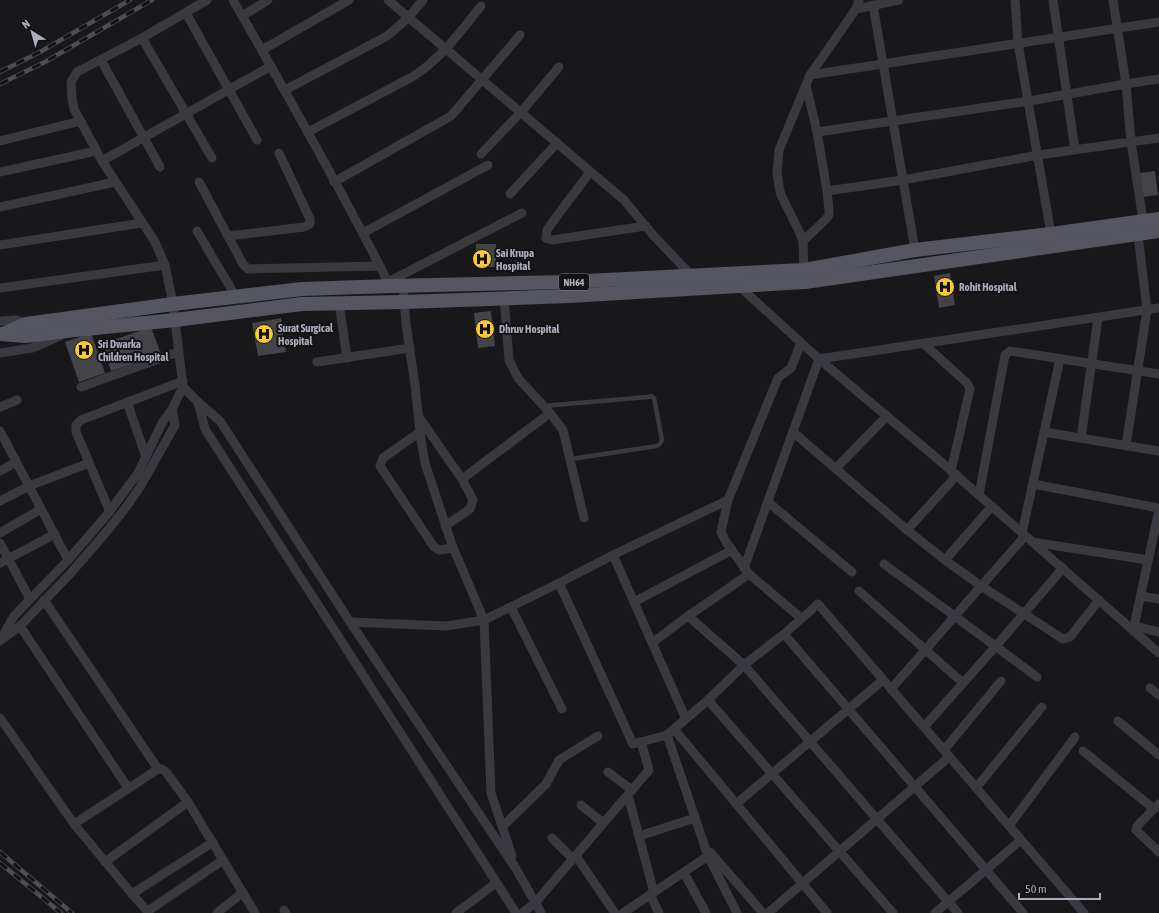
<svg xmlns="http://www.w3.org/2000/svg" width="1159" height="913" viewBox="0 0 1159 913" font-family="'Asap Condensed',sans-serif">
  <rect width="100%" height="100%" fill="#18181b"/>
  <!-- building -->
  <g fill="#434348">
    <polygon points="1155,171 1158,195 1143,197 1139,173"/>
    <rect x="476" y="244" width="20" height="23"/>
    <polygon points="950,273 955,305 939,308 934,276"/>
    <polygon points="491,311 495,346 478,348 474,313"/>
    <polygon points="281,318 286,352 258,356 252,323"/>
    <polygon points="151,327 161,354 111,371 102,344"/>
    <polygon points="91,333 105,373 79,382 65,342"/>
  </g>
  <g fill="none" stroke-linecap="round" stroke-linejoin="round">
    <!-- service -->
    <polyline stroke="#393a40" stroke-width="4.5" points="543,406 648,397 651,396 654,398 662,440 660,444 657,446 571,459"/>
    <!-- minor -->
    <g stroke="#393a40" stroke-width="9">
      <path d="M233,0C287,94 341,189 390,286"/>
      <polyline points="388,0 624,200 653,235 691,275"/>
      <polyline points="1015,0 1018,43 1051,234"/>
      <polyline points="1053,0 1075,150"/>
      <polyline points="1113,0 1126,84 1131,142 1143,220"/>
      <polyline points="873,5 915,250"/>
      <polyline points="856,9 899,0"/>
      <polyline points="186,13 257,140"/>
      <polyline points="242,16 268,0"/>
      <polyline points="142,38 212,158"/>
      <polyline points="262,50 349,0"/>
      <polyline points="101,60 160,167"/>
      <polyline points="810,75 1159,22"/>
      <polyline points="285,90 387,36 408,18 423,0"/>
      <path d="M308,132L412,77C441,59 460,32 481,6"/>
      <polyline points="817,132 1029,101 1126,84 1159,79"/>
      <polyline points="0,141 81,121"/>
      <polyline points="481,154 521,112 559,67"/>
      <polyline points="102,161 271,66"/>
      <polyline points="0,172 96,151"/>
      <polyline points="590,172 551,224 547,230 546,238 552,240 646,226"/>
      <polyline points="199,182 243,264 248,269 380,266"/>
      <polyline points="334,182 451,116 520,35"/>
      <polyline points="827,191 903,180 1038,155 1159,138"/>
      <polyline points="510,194 557,143"/>
      <polyline points="0,207 115,182"/>
      <polyline points="197,231 236,297"/>
      <polyline points="363,233 488,165"/>
      <polyline points="228,236 304,227 310,224 310,219 279,153"/>
      <polyline points="803,241 826,219 829,215 829,210 827,191 817,132 806,85"/>
      <polyline points="0,245 142,223"/>
      <polyline points="804,274 803,241 799,231 781,195 779,186 777,173 779,150 810,75 856,9 859,0"/>
      <polyline points="388,282 522,213"/>
      <polyline points="403,286 406,324 415,385 421,440 425,463 452,545 484,620 491,793 512,856"/>
      <polyline points="739,286 819,359 940,461 1159,653"/>
      <polyline points="0,288 165,265"/>
      <polyline points="504,298 509,360 518,378 550,413 563,430 584,518"/>
      <polyline points="339,303 347,358"/>
      <polyline points="0,321 17,320 26,324"/>
      <polyline points="924,344 967,383 970,389 951,471"/>
      <polyline points="0,353 32,348 60,336"/>
      <polyline points="317,362 410,348"/>
      <polyline points="81,387 178,352"/>
      <polyline points="183,387 198,402 220,421 350,622 515,867 541,913"/>
      <polyline points="127,402 146,457"/>
      <polyline points="198,402 205,429 516,913"/>
      <polyline points="0,407 17,400"/>
      <polyline points="419,417 462,479 473,500 470,509 445,526"/>
      <polyline points="0,431 68,560"/>
      <polyline points="420,432 383,458 380,466 434,547 439,550 453,548"/>
      <polyline points="793,432 907,530 945,560 981,586 1063,639 1070,637 1099,600"/>
      <polyline points="1044,432 1159,451"/>
      <polyline points="1081,438 1098,318"/>
      <polyline points="1126,446 1147,310 1138,235"/>
      <polyline points="836,468 887,416"/>
      <polyline points="0,471 16,462"/>
      <polyline points="462,479 550,413"/>
      <polyline points="1033,484 1159,508"/>
      <polyline points="979,495 1005,355 1010,351 1159,374"/>
      <polyline points="0,501 29,486 89,463"/>
      <polyline points="768,502 852,572"/>
      <polyline points="110,512 76,432 76,425 81,420 183,381"/>
      <polyline points="907,530 957,475"/>
      <polyline points="0,533 41,509"/>
      <polyline points="1022,533 1060,359"/>
      <polyline points="1032,542 1148,560"/>
      <polyline points="0,543 30,599"/>
      <polyline points="613,555 686,719"/>
      <polyline points="945,560 992,506"/>
      <polyline points="0,563 55,534"/>
      <polyline points="884,564 1037,677"/>
      <polyline points="744,568 819,359 1159,308"/>
      <polyline points="559,583 633,744 667,735 708,700 744,665 784,634 818,604 1084,913"/>
      <polyline points="859,591 963,683"/>
      <polyline points="1141,596 1159,599"/>
      <polyline points="44,600 158,769"/>
      <polyline points="634,602 732,550"/>
      <polyline points="511,607 562,709"/>
      <polyline points="688,616 744,665 958,913"/>
      <polyline points="801,618 749,574 726,542 721,532 728,500 778,378 791,368 801,343"/>
      <polyline points="350,622 446,626 484,620 559,583 613,555 728,500"/>
      <polyline points="20,626 128,788"/>
      <polyline points="1134,626 1159,632"/>
      <polyline points="1133,631 1159,510"/>
      <polyline points="784,634 1023,913"/>
      <polyline points="3,639 20,626 70,574 108,530 127,506 140,487 175,425 172,409"/>
      <polyline points="0,641 14,616 68,560 106,516 124,492 138,473 162,423 172,409 183,387 173,304 165,265 155,242 102,161 74,109 72,98 71,82 77,72 142,38 207,0"/>
      <polyline points="652,643 688,616 749,574"/>
      <polyline points="1150,688 1159,695"/>
      <polyline points="891,689 1025,536"/>
      <polyline points="708,700 893,913"/>
      <polyline points="0,718 74,824 132,894 149,913"/>
      <polyline points="1118,721 1159,755"/>
      <polyline points="924,727 996,646 1063,568"/>
      <polyline points="674,729 827,913"/>
      <polyline points="667,735 708,856 737,913"/>
      <polyline points="944,750 1001,681"/>
      <polyline points="1083,751 1154,809"/>
      <polyline points="608,772 632,790"/>
      <polyline points="976,788 1042,707"/>
      <polyline points="628,795 654,893"/>
      <polyline points="736,804 883,680"/>
      <polyline points="1159,804 1137,826 1136,830 1159,852"/>
      <polyline points="581,805 603,823"/>
      <polyline points="74,824 158,769 162,769 166,772 188,802 255,913"/>
      <polyline points="503,826 546,784 559,760 598,736"/>
      <polyline points="1009,826 1075,737"/>
      <polyline points="639,836 695,818"/>
      <polyline points="552,838 573,859"/>
      <polyline points="710,852 763,913"/>
      <polyline points="576,856 615,913"/>
      <polyline points="105,862 188,802"/>
      <polyline points="684,873 706,913"/>
      <polyline points="132,894 213,842"/>
      <polyline points="650,895 659,913"/>
      <polyline points="284,910 286,913"/>
      <polyline points="148,911 223,860"/>
      <polyline points="217,913 243,892"/>
      <polyline points="456,913 496,883"/>
      <polyline points="522,913 535,903 649,770 641,742"/>
      <polyline points="623,913 708,856"/>
      <polyline points="768,913 949,757"/>
      <polyline points="935,913 1021,840"/>
    </g>
    <!-- primary -->
    <g stroke="#55565f" stroke-width="14">
      <polyline points="0,334 26,336 75,330 175,320 302,304 404,302 569,296 805,282 1159,231"/>
      <polyline points="3,334 26,324 173,304 302,289 390,286 566,282 804,270 915,250 1051,234 1159,219"/>
    </g>
    <defs>
      <g id="rail">
        <polyline points="0,72 40,52 130,0"/>
        <polyline points="0,84 45,62 152,0"/>
        <polyline points="0,852 72,913"/>
        <polyline points="0,863 61,913"/>
      </g>
    </defs>
    <!-- rail casing -->
    <use href="#rail" stroke="#4c4d55" stroke-width="4.5"/>
    <!-- rail -->
    <use href="#rail" stroke="#131316" stroke-width="3" stroke-dasharray="9" stroke-linecap="butt"/>
  </g>
  <!-- icons -->
  <defs>
    <symbol id="hospital-disc" viewBox="-11 -11 22 22"><circle r="9.5" fill="#f9c832" stroke="#131316"/><path d="M-5-5h3v3.5h4V-5h3V5h-3V1.5h-4V5h-3Z" fill="#111"/></symbol>
  </defs>
  <g fill-rule="evenodd">
    <use href="#hospital-disc" x="471" y="248" width="22" height="22"/>
    <use href="#hospital-disc" x="934" y="276" width="22" height="22"/>
    <use href="#hospital-disc" x="474" y="318" width="22" height="22"/>
    <use href="#hospital-disc" x="253" y="323" width="22" height="22"/>
    <use href="#hospital-disc" x="73" y="339" width="22" height="22"/>
  </g>
  <g text-anchor="middle" stroke-width="4" stroke-linejoin="round" paint-order="stroke">
    <!-- shield labels -->
    <rect fill="#131316" stroke="#7d808a" stroke-width="1" x="559" y="274" width="30" height="16" rx="3"/>
    <g font-size="10" font-weight="bold" fill="#aaaebb">
      <text x="574" y="286">NH64</text>
    </g>
    <!-- poi labels -->
    <g font-size="11" font-weight="bold" fill="#aaaebb" stroke="#131316" text-anchor="start">
      <text x="496" y="257">Sai Krupa<tspan x="496" dy="13">Hospital</tspan></text>
      <text x="959" y="291">Rohit Hospital</text>
      <text x="278" y="332">Surat Surgical<tspan x="278" dy="13">Hospital</tspan></text>
      <text x="499" y="333">Dhruv Hospital</text>
      <text x="98" y="348">Sri Dwarka<tspan x="98" dy="13">Children Hospital</tspan></text>
    </g>
  </g>
  <!-- north arrow -->
  <g transform="translate(32 32) rotate(323)" stroke="#131316" stroke-width="3" paint-order="stroke">
  <path d="M0-3L7 15L0 10L-7 15Z" fill="#aaaebb"/>
  <text y="-6" font-size="11" font-weight="bold" text-anchor="middle" fill="#aaaebb">N</text>
  </g>
  <!-- scale -->
  <path d="M1019 893v6h81v-6" fill="none" stroke="#aaaebb" stroke-width="2"/>
  <text x="1025" y="893" font-size="12" fill="#aaaebb" stroke="#131316" stroke-width="3" paint-order="stroke">50 m</text>
</svg>
